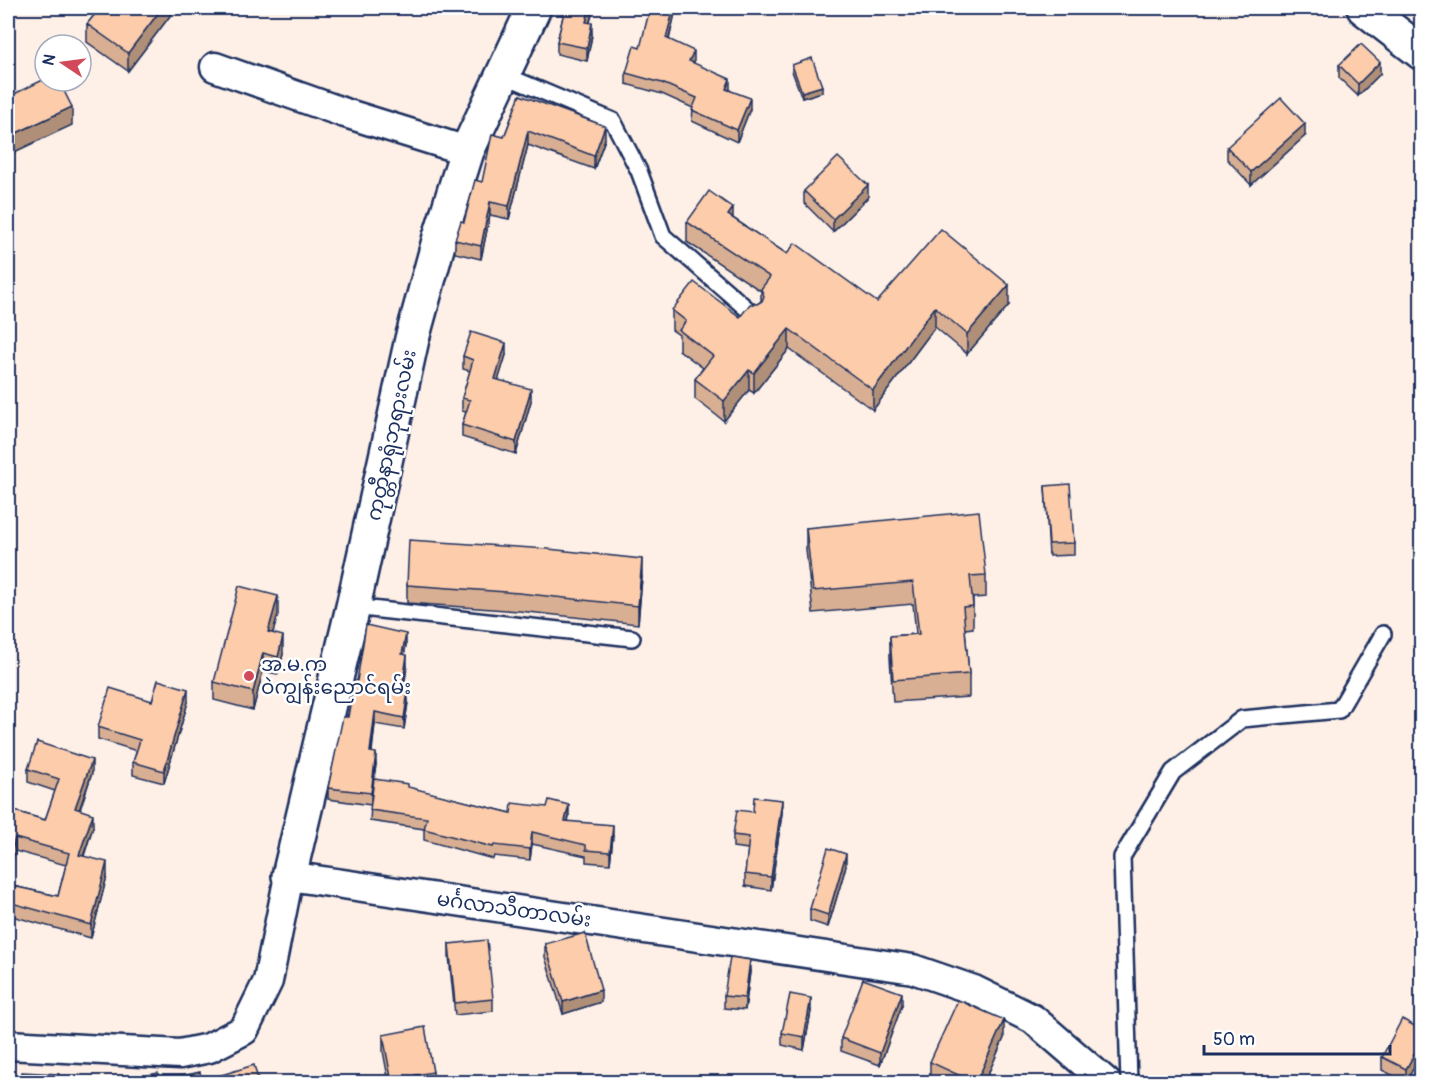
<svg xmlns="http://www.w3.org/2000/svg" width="1429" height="1090" viewBox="0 0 1429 1090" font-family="Pangolin,'Noto Sans Myanmar',sans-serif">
  <rect width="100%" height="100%" fill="#fef0e6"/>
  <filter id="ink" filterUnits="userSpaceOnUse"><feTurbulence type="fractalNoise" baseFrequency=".0167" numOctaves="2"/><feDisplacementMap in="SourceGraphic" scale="12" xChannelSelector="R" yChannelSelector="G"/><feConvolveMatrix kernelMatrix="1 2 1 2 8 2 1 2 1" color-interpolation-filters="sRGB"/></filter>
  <g filter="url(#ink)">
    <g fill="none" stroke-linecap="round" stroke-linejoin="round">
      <defs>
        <g id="lane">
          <polyline points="504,75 613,121 639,171 663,236 754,315"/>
          <polyline points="353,607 632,638"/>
          <polyline points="1129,1082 1122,857 1173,772 1242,719 1339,710 1383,634"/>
        </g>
        <g id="street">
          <polyline points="215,67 345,113 467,151"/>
          <polyline points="8,1045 180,1054 209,1048 244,1030 268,981 289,876 913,969 974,990 1033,1019 1106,1082"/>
        </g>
        <g id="secondary">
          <polyline points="1364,8 1422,53"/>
          <polyline points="289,876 353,607 412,339 440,237 467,151 534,8"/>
        </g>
      </defs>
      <!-- lane casing -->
      <use href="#lane" stroke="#1b2f5e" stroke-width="20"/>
      <!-- street casing -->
      <use href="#street" stroke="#1b2f5e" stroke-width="33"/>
      <!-- secondary casing -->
      <use href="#secondary" stroke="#1b2f5e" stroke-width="38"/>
      <!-- lane -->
      <use href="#lane" stroke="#fff" stroke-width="15"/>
      <!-- street -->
      <use href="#street" stroke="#fff" stroke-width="28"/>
      <!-- secondary -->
      <use href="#secondary" stroke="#fff" stroke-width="33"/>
    </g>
    <!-- wall -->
    <g fill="#d9af93" stroke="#1b2f5e" stroke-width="1.5">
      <polygon points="100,8 176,8 128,71 87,42 87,24"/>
      <polygon points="565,8 594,8 590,22 592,35 587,61 557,54 557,42"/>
      <polygon points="676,8 669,40 694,62 693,63 730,91 750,109 737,142 692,121 693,108 662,94 626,84 626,73 640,48"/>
      <polygon points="792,65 822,92 802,98 792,71"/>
      <polygon points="1339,65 1380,74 1358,96 1339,78"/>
      <polygon points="520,95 605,139 594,169 528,145 509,219 490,215 481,259 455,253 455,240 482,182 504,137"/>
      <polygon points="1305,136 1251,185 1227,159 1227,147"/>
      <polygon points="804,191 868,197 833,232 804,203"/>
      <polygon points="733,218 787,254 877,302 1009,305 967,354 935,327 873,410 789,349 754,393 749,390 724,421 695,399 695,379 703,368 679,350 679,335 672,330 672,310 740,317 761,301 761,291 687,242 687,222"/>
      <polygon points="506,355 498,380 531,401 516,454 462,437 462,425 466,412 462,411 462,398 470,371 463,369 463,356"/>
      <polygon points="1045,486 1074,543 1074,555 1049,556"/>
      <polygon points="806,528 986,575 986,597 973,598 973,628 965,629 969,674 969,697 893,702 890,658 890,636 916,634 913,604 813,613 806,550"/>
      <polygon points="642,577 638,624 519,611 407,603 407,585"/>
      <polygon points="278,614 273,633 283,654 278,674 263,671 253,710 214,700 214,682"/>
      <polygon points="406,645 404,655 407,667 403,690 408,702 404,729 375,724 372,752 376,764 374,779 511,813 569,816 568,821 613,836 610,864 586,862 586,856 532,844 530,860 494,856 493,859 424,840 424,829 370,821 371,805 328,799 328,788 357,681"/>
      <polygon points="152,701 188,702 164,783 133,775 133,762 137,751 98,739 98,727"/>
      <polygon points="28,769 92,773 80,810 93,827 84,856 107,876 91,938 8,915 8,885 58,896 66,865 15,851 8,809 45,820 55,791 28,782"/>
      <polygon points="753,812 782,813 771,890 745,886 745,874 748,849 733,847 733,835"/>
      <polygon points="846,866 828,927 810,921 810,909"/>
      <polygon points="449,944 493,999 493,1011 455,1015 449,956"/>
      <polygon points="545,944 601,1002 563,1014 545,957"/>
      <polygon points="750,972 745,1010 724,1008 724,996"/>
      <polygon points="902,1005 880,1065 841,1051 841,1038"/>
      <polygon points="811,1011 804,1050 782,1045 782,1033"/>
      <polygon points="1422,1030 1422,1052 1406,1082 1382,1070 1382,1057"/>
      <polygon points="383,1035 433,1072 433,1083 389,1083 383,1051"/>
      <polygon points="1004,1038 984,1083 936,1083 930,1080 930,1062"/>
    </g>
    <!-- shaded-wall -->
    <g fill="#b08f78" stroke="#1b2f5e" stroke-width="1.5">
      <polygon points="162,8 176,8 128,71 128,53"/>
      <polygon points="590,8 594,8 586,34 586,22"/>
      <polygon points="674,8 676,8 676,10 666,50 666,38"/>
      <polygon points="592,23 592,35 587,61 587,48"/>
      <polygon points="694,51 694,62 689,73 689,61"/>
      <polygon points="1380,62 1380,74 1358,96 1358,84"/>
      <polygon points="730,79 730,90 726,89"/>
      <polygon points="822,86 822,92 802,98 802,92"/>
      <polygon points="750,98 750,109 737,142 737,130"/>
      <polygon points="72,107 72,125 8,155 8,137"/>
      <polygon points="1305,124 1305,136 1251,185 1251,172"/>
      <polygon points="605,126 605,139 594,169 594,156"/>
      <polygon points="528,131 528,145 509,219 509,206"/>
      <polygon points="868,185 868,197 833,232 833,219"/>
      <polygon points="490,202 490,215 481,259 481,246"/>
      <polygon points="733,208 733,228 728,215"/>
      <polygon points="1009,285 1009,305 967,354 967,334"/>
      <polygon points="935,307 935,327 873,410 873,390"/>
      <polygon points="789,329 789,349 754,393 754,373"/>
      <polygon points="506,343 506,355 495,391 495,379"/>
      <polygon points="749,370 749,390 724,421 724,401"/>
      <polygon points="531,389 531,401 516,454 516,442"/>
      <polygon points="642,559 642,577 638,624 638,606"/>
      <polygon points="278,596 278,614 268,650 268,632"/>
      <polygon points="406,634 406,645 402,666 402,654"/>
      <polygon points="283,636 283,654 278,674 278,657"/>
      <polygon points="263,653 263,671 253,710 253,692"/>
      <polygon points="407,655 407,667 402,701 402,689"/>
      <polygon points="188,689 188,702 164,783 164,771"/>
      <polygon points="408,691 408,702 404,729 404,718"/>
      <polygon points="375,712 375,724 370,763 370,752"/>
      <polygon points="376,753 376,764 371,805 371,793"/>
      <polygon points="92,760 92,773 75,822 75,808"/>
      <polygon points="782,800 782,813 771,890 771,877"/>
      <polygon points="569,805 569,816 565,833 565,821"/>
      <polygon points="93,814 93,827 79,868 79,855"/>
      <polygon points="613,825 613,836 610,864 610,852"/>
      <polygon points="532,832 532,844 530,860 530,849"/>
      <polygon points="15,838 15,851 8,878 8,864"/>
      <polygon points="846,854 846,866 828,927 828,915"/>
      <polygon points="107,862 107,876 91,938 91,925"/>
      <polygon points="750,960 750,972 745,1010 745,998"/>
      <polygon points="601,990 601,1002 563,1014 563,1002"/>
      <polygon points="902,993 902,1005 880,1065 880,1053"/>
      <polygon points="811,998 811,1011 804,1050 804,1037"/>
      <polygon points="1004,1020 1004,1038 984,1083 976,1083"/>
      <polygon points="1422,1040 1422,1052 1406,1082 1406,1069"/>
    </g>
    <!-- building -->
    <g fill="#fcccab" stroke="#1b2f5e" stroke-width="1.5">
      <polygon points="100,8 162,8 128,53 87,24"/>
      <polygon points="565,8 590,8 586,22 592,23 587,48 557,42"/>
      <polygon points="650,8 674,8 666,38 694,51 689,61 730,79 726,89 750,98 737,130 692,110 697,98 662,83 626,73 634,46 640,48"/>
      <polygon points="1361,44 1380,62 1358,84 1339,65"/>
      <polygon points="812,58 822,86 802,92 792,65"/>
      <polygon points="45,79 45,81 59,81 72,107 8,137 8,97"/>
      <polygon points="520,95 605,126 594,156 528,131 509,206 490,202 481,246 455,240 461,221 464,222 475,180 482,182 492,134 504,137"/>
      <polygon points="1281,98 1305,124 1251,172 1227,147"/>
      <polygon points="838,157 868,185 833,219 804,191"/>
      <polygon points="709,191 733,208 728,215 787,254 795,243 877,302 941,229 1009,285 967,334 935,307 873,390 789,329 754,373 749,370 724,401 695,379 713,356 679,330 686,321 672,310 694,282 740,317 750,304 757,304 762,301 764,296 761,289 770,277 687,222"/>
      <polygon points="471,332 506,343 495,379 531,389 516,442 462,425 470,400 462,398 473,360 463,356"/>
      <polygon points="1070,484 1074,543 1049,544 1045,486"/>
      <polygon points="979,511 986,575 970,576 973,606 963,607 969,674 893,680 890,636 919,634 913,582 813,591 806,528"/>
      <polygon points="409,540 548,549 642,559 638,606 519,593 407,585"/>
      <polygon points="239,586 278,596 268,632 283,636 278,657 263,653 253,692 214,682"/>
      <polygon points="366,625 406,634 402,654 407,655 402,689 408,691 404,718 375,712 370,752 376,753 371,793 328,788 343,717 348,717 354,681 357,681"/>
      <polygon points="158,680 188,689 164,771 133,762 140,740 98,727 110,688 152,701"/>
      <polygon points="37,742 92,760 75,808 93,814 79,855 107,862 91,925 8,902 8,885 58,896 69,853 15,838 8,864 8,809 45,820 59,779 28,769"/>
      <polygon points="374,779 408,784 408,787 511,813 512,803 547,807 549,800 569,805 565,821 613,825 610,852 586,850 586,845 532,832 530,849 494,845 493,847 424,829 427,818 370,810"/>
      <polygon points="754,797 782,800 771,877 745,874 749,837 733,835 737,810 753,812"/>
      <polygon points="828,848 846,854 828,915 810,909"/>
      <polygon points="585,933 601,990 563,1002 545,944"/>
      <polygon points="487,940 493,999 455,1003 449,944"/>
      <polygon points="730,957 750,960 745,998 724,996"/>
      <polygon points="863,979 902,993 880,1053 841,1038"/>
      <polygon points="790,994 811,998 804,1037 782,1033"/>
      <polygon points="958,1000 1004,1020 976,1083 930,1062"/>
      <polygon points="1402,1019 1422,1030 1422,1040 1406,1069 1382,1057"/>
      <polygon points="425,1027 433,1072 415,1075 417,1083 392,1083 383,1035"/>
      <polygon points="254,1065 259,1083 137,1083 136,1078 158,1073 160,1081 200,1072 202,1081"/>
      <polygon points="22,1072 59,1074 58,1083 22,1083"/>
      <polygon points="1084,1074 1097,1083 1079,1083"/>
    </g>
  </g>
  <!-- markers -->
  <circle fill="#d1495b" stroke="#fff" stroke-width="2" cx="249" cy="676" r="6"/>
  <g text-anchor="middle" stroke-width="5" stroke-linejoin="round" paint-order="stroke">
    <!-- street labels -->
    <g font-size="20" fill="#1b2f5e" stroke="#fff">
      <text transform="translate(391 435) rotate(-78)" y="7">ကုတ္တီနာရုံဘုရားလမ်း</text>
      <text transform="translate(514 909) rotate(8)" y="7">မင်္ဂလာသီတာလမ်း</text>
    </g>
    <!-- poi labels -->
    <g font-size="20" fill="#1b2f5e" stroke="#fff" text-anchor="start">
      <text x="261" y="671">အ.မ.က<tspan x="261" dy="23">ဝဲကျွန်းညောင်ရမ်း</tspan></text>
    </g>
  </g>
  <!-- margin -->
  <rect width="1429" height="1090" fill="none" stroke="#fff" stroke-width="30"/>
  <rect x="15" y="15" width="1399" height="1060" fill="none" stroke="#1b2f5e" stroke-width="2" filter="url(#ink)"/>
  <!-- north arrow -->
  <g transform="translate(63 63) rotate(283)"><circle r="28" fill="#ffffff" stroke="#a4acbf" stroke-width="1.5"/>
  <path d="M0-4.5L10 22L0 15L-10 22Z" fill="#d1495b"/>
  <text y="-9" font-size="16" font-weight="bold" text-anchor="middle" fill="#1b2f5e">N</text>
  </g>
  <!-- scale -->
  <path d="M1204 1045v9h186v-9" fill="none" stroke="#1b2f5e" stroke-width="3"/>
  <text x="1213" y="1045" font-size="18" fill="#1b2f5e" stroke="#ffffff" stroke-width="4.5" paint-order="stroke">50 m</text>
</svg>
